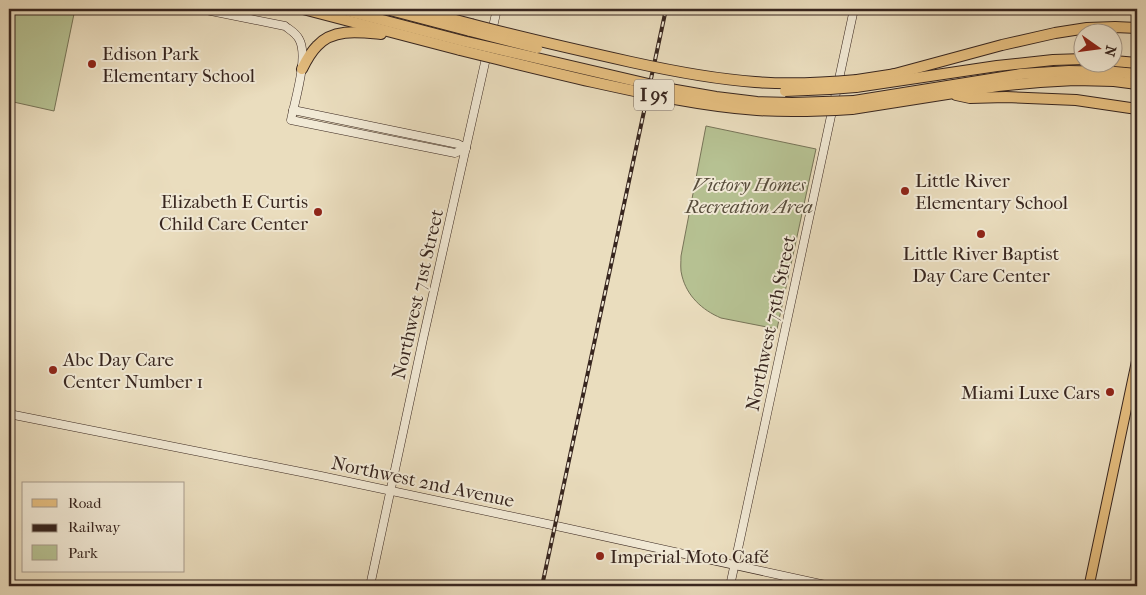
<svg xmlns="http://www.w3.org/2000/svg" width="1146" height="595" viewBox="0 0 1146 595" font-family="'IM FELL French Canon',serif">
  <rect width="100%" height="100%" fill="#eaddbe"/>
  <filter id="stains"><feTurbulence type="fractalNoise" baseFrequency=".004" numOctaves="4"/><feColorMatrix values="0 0 0 0 .2 0 0 0 0 .09 0 0 0 0 .02 0 0 0 .5 -.17"/></filter>
  <radialGradient id="worn" r=".72"><stop offset=".6" stop-color="#630" stop-opacity="0"/><stop offset="1" stop-color="#630" stop-opacity=".3"/></radialGradient>
  <!-- park -->
  <g fill="#b6c192" stroke="#777458">
    <polygon points="9,9 75,9 54,111 9,101"/>
    <path d="M706,126L816,149L777,329L721,318C702,310 687,296 682,276C680,270 681,262 681,256Z"/>
  </g>
  <g fill="none" stroke-linecap="round" stroke-linejoin="round">
    <defs>
      <g id="secondary">
        <path d="M201,9L285,26C290,30 296,33 299,39C309,56 295,100 291,120L455,153L466,148"/>
        <polyline points="293,110 458,144 466,148"/>
        <polyline points="9,414 321,476 552,525 830,586"/>
        <polyline points="370,586 423,339 497,9"/>
        <polyline points="730,586 854,9"/>
      </g>
      <polyline id="primary" points="1089,586 1137,359"/>
      <g id="highway">
        <polyline points="303,9 460,50"/>
        <polyline points="340,9 463,41"/>
        <polyline points="386,9 470,31"/>
        <polyline points="414,9 471,24"/>
        <polyline points="1114,61 1137,63"/>
        <path d="M302,69C306,61 310,53 317,46C333,28 360,32 381,34"/>
        <polyline points="891,75 1002,45 1055,33 1087,28 1115,27 1137,28"/>
        <polyline points="857,80 896,74"/>
        <polyline points="856,87 997,66 1053,60 1084,59"/>
        <polyline points="956,95 970,98 1006,97 1076,100 1137,109"/>
        <polyline points="854,101 1021,74 1069,71 1115,72 1137,74"/>
        <polyline points="852,109 998,86 1040,82 1075,80 1114,81 1137,84"/>
      </g>
    </defs>
    <!-- secondary casing -->
    <use href="#secondary" stroke="#38261f" stroke-width="9"/>
    <!-- primary casing -->
    <use href="#primary" stroke="#38261f" stroke-width="11"/>
    <!-- highway casing -->
    <use href="#highway" stroke="#38261f" stroke-width="12"/>
    <!-- secondary -->
    <use href="#secondary" stroke="#f1e9d5" stroke-width="8"/>
    <!-- primary -->
    <use href="#primary" stroke="#e5be7f" stroke-width="9"/>
    <!-- highway -->
    <use href="#highway" stroke="#e5be7f" stroke-width="10"/>
    <defs>
      <polyline id="rail" points="542,586 666,9"/>
    </defs>
    <!-- rail casing -->
    <use href="#rail" stroke="#38261f" stroke-width="4"/>
    <!-- rail -->
    <use href="#rail" stroke="#f1e9d5" stroke-width="2" stroke-dasharray="5.5" stroke-linecap="butt"/>
    <defs>
      <g id="highway-bridge">
        <path d="M471,24C524,38 577,50 631,62C672,71 713,79 755,82C789,85 823,83 857,80"/>
        <polyline points="470,31 537,48"/>
        <polyline points="463,41 670,89 716,97 757,102 792,103 854,101"/>
        <path d="M460,50C505,61 549,72 593,82C647,94 702,106 757,110C789,112 820,111 852,109"/>
        <polyline points="785,91 830,89 856,87"/>
      </g>
    </defs>
    <!-- highway-bridge casing -->
    <use href="#highway-bridge" stroke="#38261f" stroke-width="12" stroke-linecap="butt"/>
    <!-- highway-bridge -->
    <use href="#highway-bridge" stroke="#e5be7f" stroke-width="10"/>
  </g>
  <!-- markers -->
  <g fill="#8f2418" stroke="#f1e9d5" stroke-width="2">
    <circle cx="92" cy="64" r="5"/>
    <circle cx="905" cy="191" r="5"/>
    <circle cx="318" cy="212" r="5"/>
    <circle cx="981" cy="234" r="5"/>
    <circle cx="53" cy="370" r="5"/>
    <circle cx="1110" cy="392" r="5"/>
    <circle cx="600" cy="556" r="5"/>
  </g>
  <g text-anchor="middle" stroke-width="4" stroke-linejoin="round" paint-order="stroke">
    <!-- shield labels -->
    <rect fill="#f1e9d5" stroke="#706056" stroke-width="1" x="634" y="79.5" width="40" height="31" rx="4"/>
    <g font-size="18" font-weight="bold" fill="#38261f">
      <text x="654" y="101">I 95</text>
    </g>
    <!-- poi labels -->
    <g font-size="19" fill="#38261f" stroke="#f1e9d5" text-anchor="start">
      <text x="102" y="60">Edison Park<tspan x="102" dy="22">Elementary School</tspan></text>
      <text x="915" y="187">Little River<tspan x="915" dy="22">Elementary School</tspan></text>
      <text x="308" y="208" text-anchor="end">Elizabeth E Curtis<tspan x="308" dy="22">Child Care Center</tspan></text>
      <text x="981" y="260" text-anchor="middle">Little River Baptist<tspan x="981" dy="22">Day Care Center</tspan></text>
      <text x="63" y="366">Abc Day Care<tspan x="63" dy="22">Center Number 1</tspan></text>
      <text x="1100" y="399" text-anchor="end">Miami Luxe Cars</text>
      <text x="610" y="563">Imperial Moto Café</text>
    </g>
    <!-- park labels -->
    <g font-size="19" font-style="italic" fill="#584d3c" stroke="#f1e9d5">
      <text x="749" y="191">Victory Homes<tspan x="749" dy="22">Recreation Area</tspan></text>
    </g>
    <!-- street labels -->
    <g font-size="19" fill="#38261f" stroke="#f1e9d5">
      <text transform="translate(417 294) rotate(-77)" y="7">Northwest 71st Street</text>
      <text transform="translate(770 323) rotate(-78)" y="7">Northwest 75th Street</text>
      <text transform="translate(423 481) rotate(12)" y="7">Northwest 2nd Avenue</text>
    </g>
  </g>
  <!-- margin -->
  <rect width="1146" height="595" fill="none" stroke="#eaddbe" stroke-width="30"/>
  <rect x="10" y="10" width="1126" height="575" fill="none" stroke="#38261f" stroke-width="2.5"/>
  <rect x="15" y="15" width="1116" height="565" fill="none" stroke="#38261f"/>
  <!-- legend -->
  <rect x="22" y="482" width="162" height="90" fill="#f1e9d5" stroke="#a79b8c"/>
  <rect x="32" y="499" width="25" height="8" fill="#e5be7f" stroke="#a79b8c"/>
  <text x="68" y="508" font-size="15" fill="#38261f">Road</text>
  <rect x="32" y="524" width="25" height="8" fill="#38261f" stroke="#a79b8c"/>
  <text x="68" y="532" font-size="15" fill="#38261f">Railway</text>
  <rect x="32" y="545" width="25" height="15" fill="#b6c192" stroke="#a79b8c"/>
  <text x="68" y="558" font-size="15" fill="#38261f">Park</text>
  <!-- north arrow -->
  <g transform="translate(1098 48) rotate(104)"><circle r="24" fill="#f1e9d5" stroke="#a79b8c"/>
  <path d="M0-4L9 19L0 12L-9 19Z" fill="#8f2418"/>
  <text y="-8" font-size="14" font-weight="bold" text-anchor="middle" fill="#38261f">N</text>
  </g>
  <rect width="100%" height="100%" filter="url(#stains)"/>
  <rect width="100%" height="100%" fill="url(#worn)"/>
</svg>
